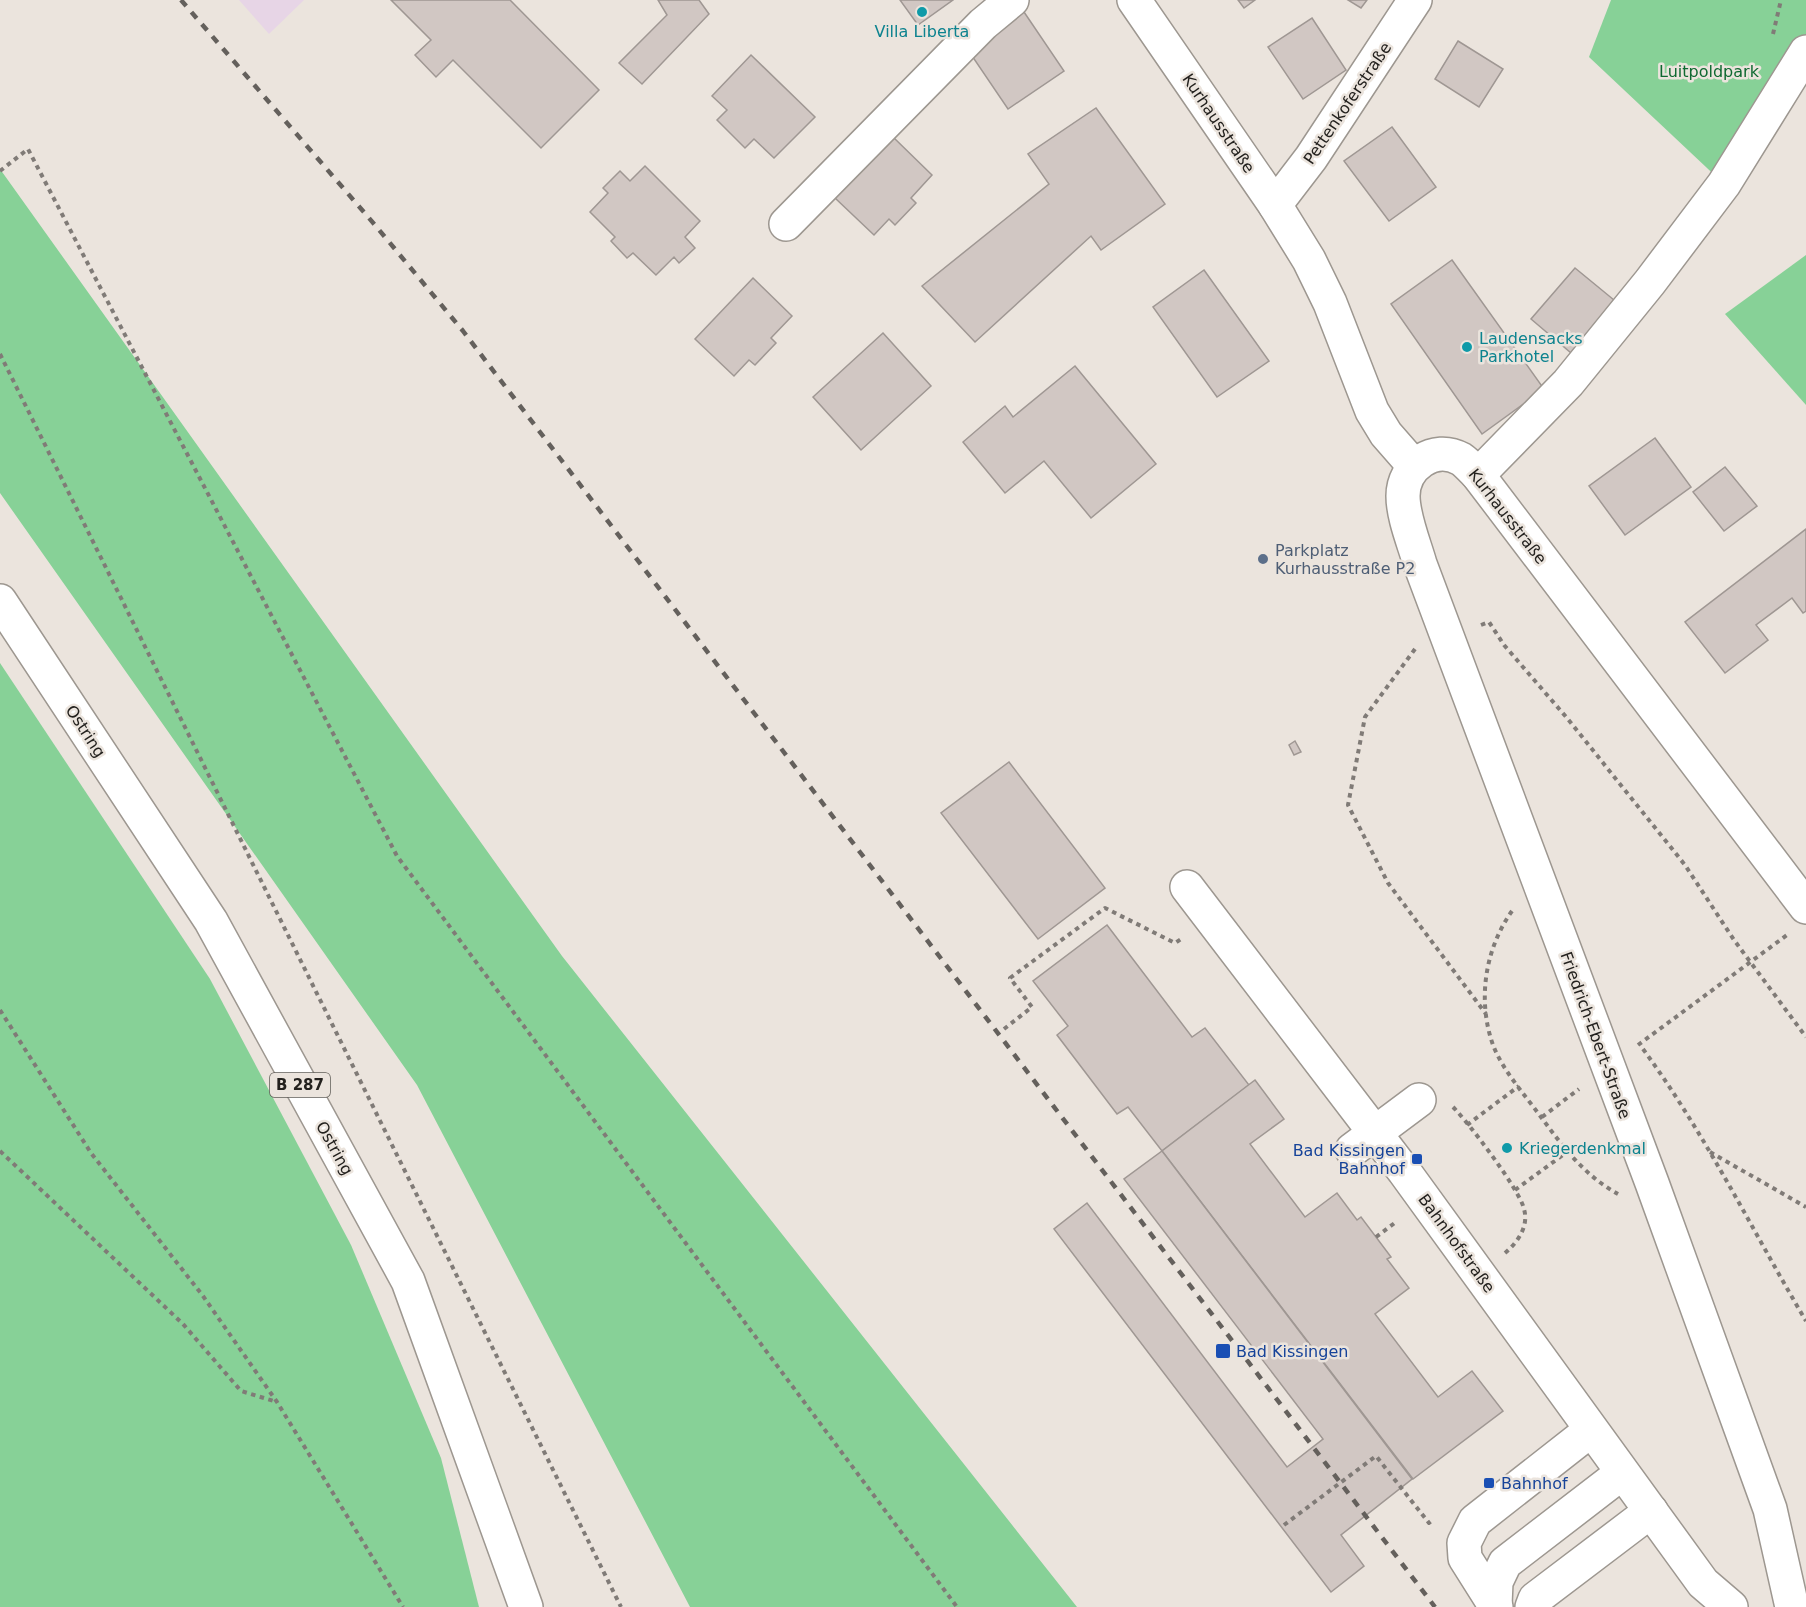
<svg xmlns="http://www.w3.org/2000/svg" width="1806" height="1607" viewBox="0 0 1806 1607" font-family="'DejaVu Sans',sans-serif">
  <rect width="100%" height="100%" fill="#ebe4dd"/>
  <!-- industrial -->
  <polygon fill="#e7d5e6" points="239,0 304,0 269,34"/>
  <!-- green -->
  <g fill="#87d197">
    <polygon points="1611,0 1806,0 1806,52 1724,184 1589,57"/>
    <polygon points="0,169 562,956 1077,1607 690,1607 417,1085 0,493"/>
    <polygon points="1806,255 1806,405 1725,314"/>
    <polygon points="0,663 210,979 351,1245 441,1458 479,1607 0,1607"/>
  </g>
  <!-- building -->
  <g fill="#d1c7c3" stroke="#9f9793" stroke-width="1.5">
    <polygon points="391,0 510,0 599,90 541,148 453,60 436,77 415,55 431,40"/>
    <polygon points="658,0 699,0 709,14 642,84 619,63 667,15"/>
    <polygon points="900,0 953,0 918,25"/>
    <polygon points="1238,0 1255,0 1244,8"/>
    <polygon points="1348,0 1367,0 1361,8"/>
    <polygon points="1024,12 1064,71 1008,109 968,50"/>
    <polygon points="1312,18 1346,70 1303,99 1268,47"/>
    <polygon points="1458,41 1503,69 1479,107 1435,79"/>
    <polygon points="751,55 815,117 774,158 754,139 745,148 717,120 727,110 712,96"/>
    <polygon points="1096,108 1165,204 1101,250 1091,236 975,342 922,286 1049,184 1028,154"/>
    <polygon points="1392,127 1436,187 1389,221 1344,161"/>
    <polygon points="893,137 932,175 911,198 916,203 895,225 889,219 874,235 835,198"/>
    <polygon points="645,166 700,221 685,237 695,248 679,263 674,257 656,275 633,253 627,258 611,241 615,237 590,212 608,193 603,188 620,171 630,181"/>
    <polygon points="1452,260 1544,389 1482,434 1391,304"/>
    <polygon points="1575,268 1614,300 1571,353 1531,319"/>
    <polygon points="1204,270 1269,361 1217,397 1153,307"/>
    <polygon points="753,278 792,316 771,338 776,343 755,365 749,360 734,376 695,339"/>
    <polygon points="883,333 931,386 861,450 813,397"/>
    <polygon points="1075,366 1156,464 1091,518 1044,461 1005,493 963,442 1005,406 1013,417"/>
    <polygon points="1655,438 1691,487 1625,535 1589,486"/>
    <polygon points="1725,467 1757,506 1724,531 1693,492"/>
    <polygon points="1806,529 1806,611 1803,613 1792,598 1756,625 1768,640 1725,673 1685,622"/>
    <polygon points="1295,741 1301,752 1294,755 1289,745"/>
    <polygon points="1009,762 1105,888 1038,939 941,813"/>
    <polygon points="1107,925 1192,1037 1205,1028 1249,1085 1162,1151 1128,1107 1117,1114 1057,1035 1068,1026 1033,981"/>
    <polygon points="1255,1080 1284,1119 1250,1144 1305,1217 1337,1193 1357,1220 1361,1217 1391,1257 1387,1259 1409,1288 1375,1314 1438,1397 1472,1371 1503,1411 1413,1479 1162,1151"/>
    <polygon points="1162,1151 1412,1479 1341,1535 1364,1566 1331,1592 1054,1229 1087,1203 1287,1467 1323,1439 1124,1179"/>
  </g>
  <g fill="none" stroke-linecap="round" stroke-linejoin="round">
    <defs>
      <g id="minor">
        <polyline points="1134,0 1275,205 1309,260 1330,303 1372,411 1386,434 1414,466"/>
        <polyline points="1275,205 1311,158 1415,0"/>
        <polyline points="786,224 983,24 1012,0"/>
        <polyline points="1478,475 1568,383 1650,282 1724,184 1806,52"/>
        <polyline points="1187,887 1404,1171 1703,1583 1731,1607"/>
        <polyline points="1352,1150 1419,1100"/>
        <polyline points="1495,1605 1496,1582 1505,1563 1622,1473"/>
        <polyline points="1496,1607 1465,1558 1464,1543 1475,1521 1591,1430"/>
        <polyline points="1532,1607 1535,1599 1651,1511"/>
        <path d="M1792,1607L1770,1509L1652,1183L1420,564C1414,543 1403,517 1403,496C1403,466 1434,444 1461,459C1467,463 1473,470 1478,475L1806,907"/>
      </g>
      <polyline id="major" points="0,601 211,921 408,1281 526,1607"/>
    </defs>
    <!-- minor casing -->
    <use href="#minor" stroke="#9d9790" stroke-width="36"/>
    <!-- major casing -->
    <use href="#major" stroke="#9d9790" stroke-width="36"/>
    <!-- path -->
    <g stroke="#807b77" stroke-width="4" stroke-dasharray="4.5 4.5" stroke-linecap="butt">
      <polyline points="1773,34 1781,0"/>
      <polyline points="0,171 28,149 397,856 957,1607"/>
      <polyline points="0,354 621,1607"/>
      <polyline points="1481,625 1489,622 1504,645 1567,718 1685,865 1734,940 1806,1037"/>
      <polyline points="1415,649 1365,717 1348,805 1388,883 1486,1014"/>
      <path d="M1512,911C1485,949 1477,1000 1493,1045C1503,1071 1525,1095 1541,1117C1563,1147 1585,1176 1618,1194"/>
      <polyline points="0,1010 91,1153 203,1296 277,1402 403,1607"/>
      <polyline points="1004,1029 1032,1007 1010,978 1105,908 1175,943 1181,939"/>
      <polyline points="1638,1045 1787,935"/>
      <path d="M1643,1049C1706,1135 1752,1230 1806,1321"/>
      <path d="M1453,1107C1468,1122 1520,1190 1524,1209C1529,1226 1518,1242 1505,1253"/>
      <polyline points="1542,1117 1579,1089"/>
      <polyline points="1467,1125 1519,1086"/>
      <polyline points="0,1151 183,1324 241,1391 277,1402"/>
      <polyline points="1710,1152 1806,1207"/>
      <polyline points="1515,1190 1567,1152"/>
      <polyline points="1376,1237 1396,1222"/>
      <polyline points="1284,1525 1376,1456 1429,1523 1433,1520"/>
    </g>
    <!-- minor -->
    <use href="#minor" stroke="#fff" stroke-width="33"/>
    <!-- major -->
    <use href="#major" stroke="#fff" stroke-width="33"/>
    <!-- rail -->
    <polyline stroke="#64605c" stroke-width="4.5" stroke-dasharray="8 8" stroke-linecap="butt" points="181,0 375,225 463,331 1435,1607"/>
  </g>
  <!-- markers -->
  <g fill="#0f9aa8" stroke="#ebe4dd" stroke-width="2">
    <circle cx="922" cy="12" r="6"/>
    <circle cx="1467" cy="347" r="6"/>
    <circle cx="1507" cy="1148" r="6"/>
  </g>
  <circle fill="#5c6f8a" stroke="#ebe4dd" stroke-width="2" cx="1263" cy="559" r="6"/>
  <g fill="#1a4fb4" stroke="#ebe4dd" stroke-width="2">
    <rect x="1411" y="1153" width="12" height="12" rx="3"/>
    <rect x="1215" y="1343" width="16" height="16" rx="3"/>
    <rect x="1483" y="1477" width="12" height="12" rx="3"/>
  </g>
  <g text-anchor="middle" stroke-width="5" stroke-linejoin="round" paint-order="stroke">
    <!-- shield labels -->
    <rect fill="#ebe4dd" stroke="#5f5c57" stroke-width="1.5" x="270" y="1073" width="60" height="24" rx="4.5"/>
    <g font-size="15" font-weight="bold" fill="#23211e">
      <text x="300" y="1090">B 287</text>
    </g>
    <!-- culture labels -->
    <g font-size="16" fill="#0d838f" stroke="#ebe4dd" text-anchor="start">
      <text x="922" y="37" text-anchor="middle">Villa Liberta</text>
      <text x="1479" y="344">Laudensacks<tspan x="1479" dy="18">Parkhotel</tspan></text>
      <text x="1519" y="1154">Kriegerdenkmal</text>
    </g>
    <!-- park labels -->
    <g font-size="16" fill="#0f6931" stroke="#ebe4dd">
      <text x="1709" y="77">Luitpoldpark</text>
    </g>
    <!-- street labels -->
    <g font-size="16" fill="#23211e" stroke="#ebe4dd">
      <text transform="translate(1347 103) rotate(-56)" y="6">Pettenkoferstraße</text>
      <text transform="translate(1219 123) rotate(56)" y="6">Kurhausstraße</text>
      <text transform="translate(1508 516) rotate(52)" y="6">Kurhausstraße</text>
      <text transform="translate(86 731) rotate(57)" y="6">Ostring</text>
      <text transform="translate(1596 1035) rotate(70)" y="6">Friedrich-Ebert-Straße</text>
      <text transform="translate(335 1148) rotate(61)" y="6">Ostring</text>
      <text transform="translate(1457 1243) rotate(54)" y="6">Bahnhofstraße</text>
    </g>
    <!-- service labels -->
    <g font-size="16" fill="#4e5e75" stroke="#ebe4dd" text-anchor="start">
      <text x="1275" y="556">Parkplatz<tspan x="1275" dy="18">Kurhausstraße P2</tspan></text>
    </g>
    <!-- transit labels -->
    <g font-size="16" fill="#164399" stroke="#ebe4dd" text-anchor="start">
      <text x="1405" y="1156" text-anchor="end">Bad Kissingen<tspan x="1405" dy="18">Bahnhof</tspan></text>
      <text x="1236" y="1357">Bad Kissingen</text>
      <text x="1501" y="1489">Bahnhof</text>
    </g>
  </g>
</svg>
